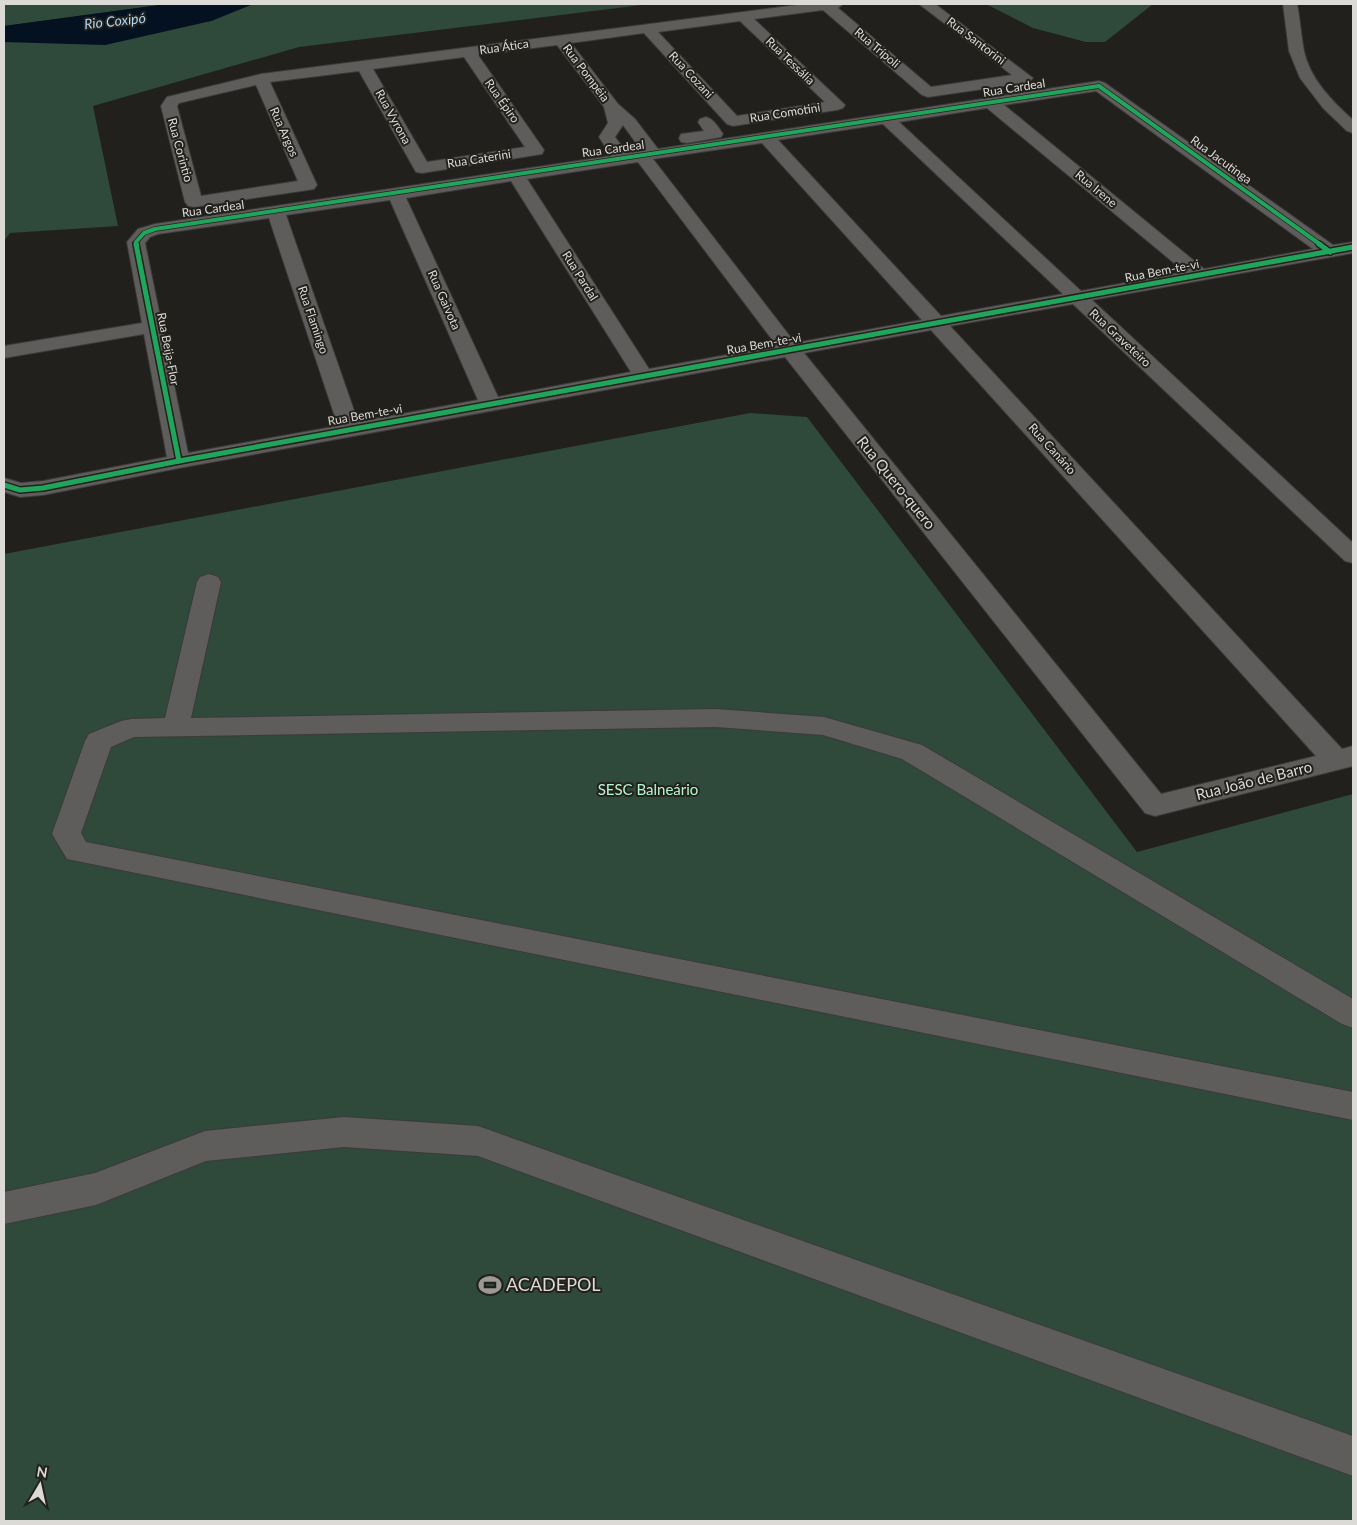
<svg xmlns="http://www.w3.org/2000/svg" width="1357" height="1525" viewBox="0 0 1357 1525" font-family="Lato,sans-serif">
  <rect width="100%" height="100%" fill="#21201d"/>
  <!-- green -->
  <g fill="#2f493a">
    <polygon points="4,4 167,4 4,26"/>
    <polygon points="253,4 650,4 299,47 93,106 118,226 10,233 4,241 4,42 211,21"/>
    <polygon points="986,4 1153,4 1105,42 1086,42 1033,28"/>
    <polygon points="750,413 807,417 1137,852 1353,794 1353,1521 4,1521 4,554"/>
  </g>
  <!-- water -->
  <polygon fill="#031120" points="167,4 253,4 211,21 105,45 4,42 4,26"/>
  <g fill="none" stroke-linecap="round" stroke-linejoin="round">
    <defs>
      <g id="minor">
        <path d="M805,4H843L838,8L931,87L1012,75L919,4H935L1033,78L1030,81L1025,83L928,97L922,95L823,10L754,19L845,105L843,108L837,110L733,126L727,124L644,33L571,43L618,104L635,119L658,149L1099,81L1105,83L1333,245L1353,242V253L1092,300L1353,543V563L1345,561L1073,304L950,326L1342,749L1353,746V766L1155,816L1145,813L785,357L179,468L43,495L20,497L4,492V478L21,483L43,481L167,457L144,334L4,358V346L142,323L127,242L138,229L155,224L611,156L599,137L608,123L604,107L557,45L478,55L544,150L542,154L422,173L416,172L359,71L270,82L317,185L314,189L308,190L194,207L188,206L185,202L161,106L167,97L261,74ZM740,21L825,102L737,116L658,32ZM464,57L525,147L427,162L373,69ZM256,85L298,181L201,196L177,106L179,103ZM1096,91L1313,249L1204,269L1004,105ZM987,108L1185,272L1081,291L899,122ZM883,124L1063,294L941,316L778,140ZM623,125L642,151L627,153L615,137ZM762,143L922,320L795,343L653,159ZM638,162L777,346L649,369L527,179ZM511,181L631,372L498,397L406,198ZM390,200L478,400L358,422L286,215ZM269,218L338,426L188,453L145,243L150,237L158,234ZM931,330L1316,756L1161,794L804,353Z"/>
        <path d="M1283,4H1297C1300,19 1301,35 1304,51C1310,79 1332,101 1353,120V133L1347,131L1323,108L1300,78L1289,51Z"/>
        <path d="M706,117C714,119 718,127 723,134L721,137L687,143L681,142L679,138L681,134L704,131L698,122L700,119Z"/>
        <polygon points="209,574 218,577 221,582 191,718 716,709 824,717 922,745 1353,999 1353,1028 1342,1024 902,759 823,735 716,727 134,737 111,747 81,833 86,842 1353,1092 1353,1120 67,859 52,834 85,741 89,734 121,721 131,719 165,718 197,582 200,577"/>
        <polygon points="344,1117 478,1126 1353,1436 1353,1476 478,1156 344,1147 206,1161 96,1205 4,1224 4,1192 95,1173 205,1131"/>
      </g>
    </defs>
    <!-- minor casing -->
    <use href="#minor" stroke="#3c3b39" stroke-width="2"/>
    <!-- minor -->
    <use href="#minor" fill="#5e5d5b" fill-rule="evenodd"/>
    <defs>
      <polyline id="cycleway-far1" points="137,245 136,242 144,233 155,229 1099,86 1321,245"/>
      <g id="cycleway">
        <polyline points="136,244 179,461"/>
        <polyline points="1319,244 1330,252"/>
        <polyline points="4,485 20,490 43,488 179,461 1353,247"/>
      </g>
    </defs>
    <!-- cycleway-far1 casing -->
    <use href="#cycleway-far1" stroke="#23211b" stroke-width="5.5"/>
    <!-- cycleway casing -->
    <use href="#cycleway" stroke="#23211b" stroke-width="8"/>
    <!-- cycleway-far1 -->
    <use href="#cycleway-far1" stroke="#20a55d" stroke-width="4"/>
    <!-- cycleway -->
    <use href="#cycleway" stroke="#20a55d" stroke-width="5"/>
  </g>
  <!-- icons -->
  <defs>
    <symbol id="stadium-bare" viewBox="-9 -9 18 18"><path d="M0-5a6.5 5 0 1 0 0 10a6.5 5 0 1 0 0-10ZM-3.5-1.8h7v3.6h-7Z" fill="#9b9996" stroke="#23211b" stroke-width="2.5" paint-order="stroke"/></symbol>
  </defs>
  <g fill-rule="evenodd">
    <use href="#stadium-bare" x="474" y="1269" width="32" height="32"/>
  </g>
  <g text-anchor="middle" stroke-width="4" stroke-linejoin="round" paint-order="stroke">
    <!-- far-street labels -->
    <g font-size="12" fill="#dcdad7" stroke="#23211b">
      <text transform="translate(976 41) rotate(37)" y="4">Rua Santorini</text>
      <text transform="translate(504 47) rotate(-8)" y="4">Rua Ática</text>
      <text transform="translate(877 48) rotate(40)" y="4">Rua Trípoli</text>
      <text transform="translate(790 61) rotate(44)" y="4">Rua Tessália</text>
      <text transform="translate(586 73) rotate(53)" y="4">Rua Pompéia</text>
      <text transform="translate(691 75) rotate(47)" y="4">Rua Cozani</text>
      <text transform="translate(1014 88) rotate(-9)" y="4">Rua Cardeal</text>
      <text transform="translate(502 101) rotate(55)" y="4">Rua Épiro</text>
      <text transform="translate(785 113) rotate(-9)" y="4">Rua Comotini</text>
      <text transform="translate(393 117) rotate(61)" y="4">Rua Vyrona</text>
      <text transform="translate(284 132) rotate(66)" y="4">Rua Argos</text>
      <text transform="translate(613 149) rotate(-8)" y="4">Rua Cardeal</text>
      <text transform="translate(180 150) rotate(75)" y="4">Rua Corintio</text>
      <text transform="translate(479 159) rotate(-9)" y="4">Rua Caterini</text>
      <text transform="translate(1221 160) rotate(36)" y="4">Rua Jacutinga</text>
      <text transform="translate(1096 189) rotate(40)" y="4">Rua Irene</text>
      <text transform="translate(213 209) rotate(-8)" y="4">Rua Cardeal</text>
      <text transform="translate(1162 271) rotate(-11)" y="4">Rua Bem-te-vi</text>
      <text transform="translate(580 276) rotate(58)" y="4">Rua Pardal</text>
      <text transform="translate(444 300) rotate(66)" y="4">Rua Gaivota</text>
      <text transform="translate(313 320) rotate(71)" y="4">Rua Flamingo</text>
      <text transform="translate(1120 338) rotate(43)" y="4">Rua Graveteiro</text>
      <text transform="translate(764 344) rotate(-10)" y="4">Rua Bem-te-vi</text>
      <text transform="translate(168 349) rotate(79)" y="4">Rua Beija-Flor</text>
      <text transform="translate(365 415) rotate(-10)" y="4">Rua Bem-te-vi</text>
      <text transform="translate(1052 449) rotate(48)" y="4">Rua Canário</text>
    </g>
    <!-- far-water labels -->
    <g font-size="14" font-style="italic" fill="#abd6f9" stroke="#23211b">
      <text transform="translate(115 21) rotate(-6)" y="5">Rio Coxipó</text>
    </g>
    <!-- street labels -->
    <g font-size="15" fill="#dcdad7" stroke="#23211b">
      <text transform="translate(896 483) rotate(51)" y="5">Rua Quero-quero</text>
      <text transform="translate(1254 781) rotate(-14)" y="5">Rua João de Barro</text>
    </g>
    <!-- park labels -->
    <g font-size="15" fill="#b4f5cf" stroke="#23211b">
      <text x="648" y="795">SESC Balneário</text>
    </g>
    <!-- near-poi labels -->
    <g font-size="18" fill="#dcdad7" stroke="#23211b" text-anchor="start">
      <text x="506" y="1291">ACADEPOL</text>
    </g>
  </g>
  <!-- border -->
  <rect width="1357" height="1525" fill="none" stroke="#dcdad7" stroke-width="10"/>
  <!-- north arrow -->
  <g transform="translate(40 1485) rotate(9)" stroke="#23211b" stroke-width="4" paint-order="stroke">
  <path d="M0-4L9 19L0 12L-9 19Z" fill="#dcdad7"/>
  <text y="-8" font-size="14" font-weight="bold" text-anchor="middle" fill="#dcdad7">N</text>
  </g>
</svg>
